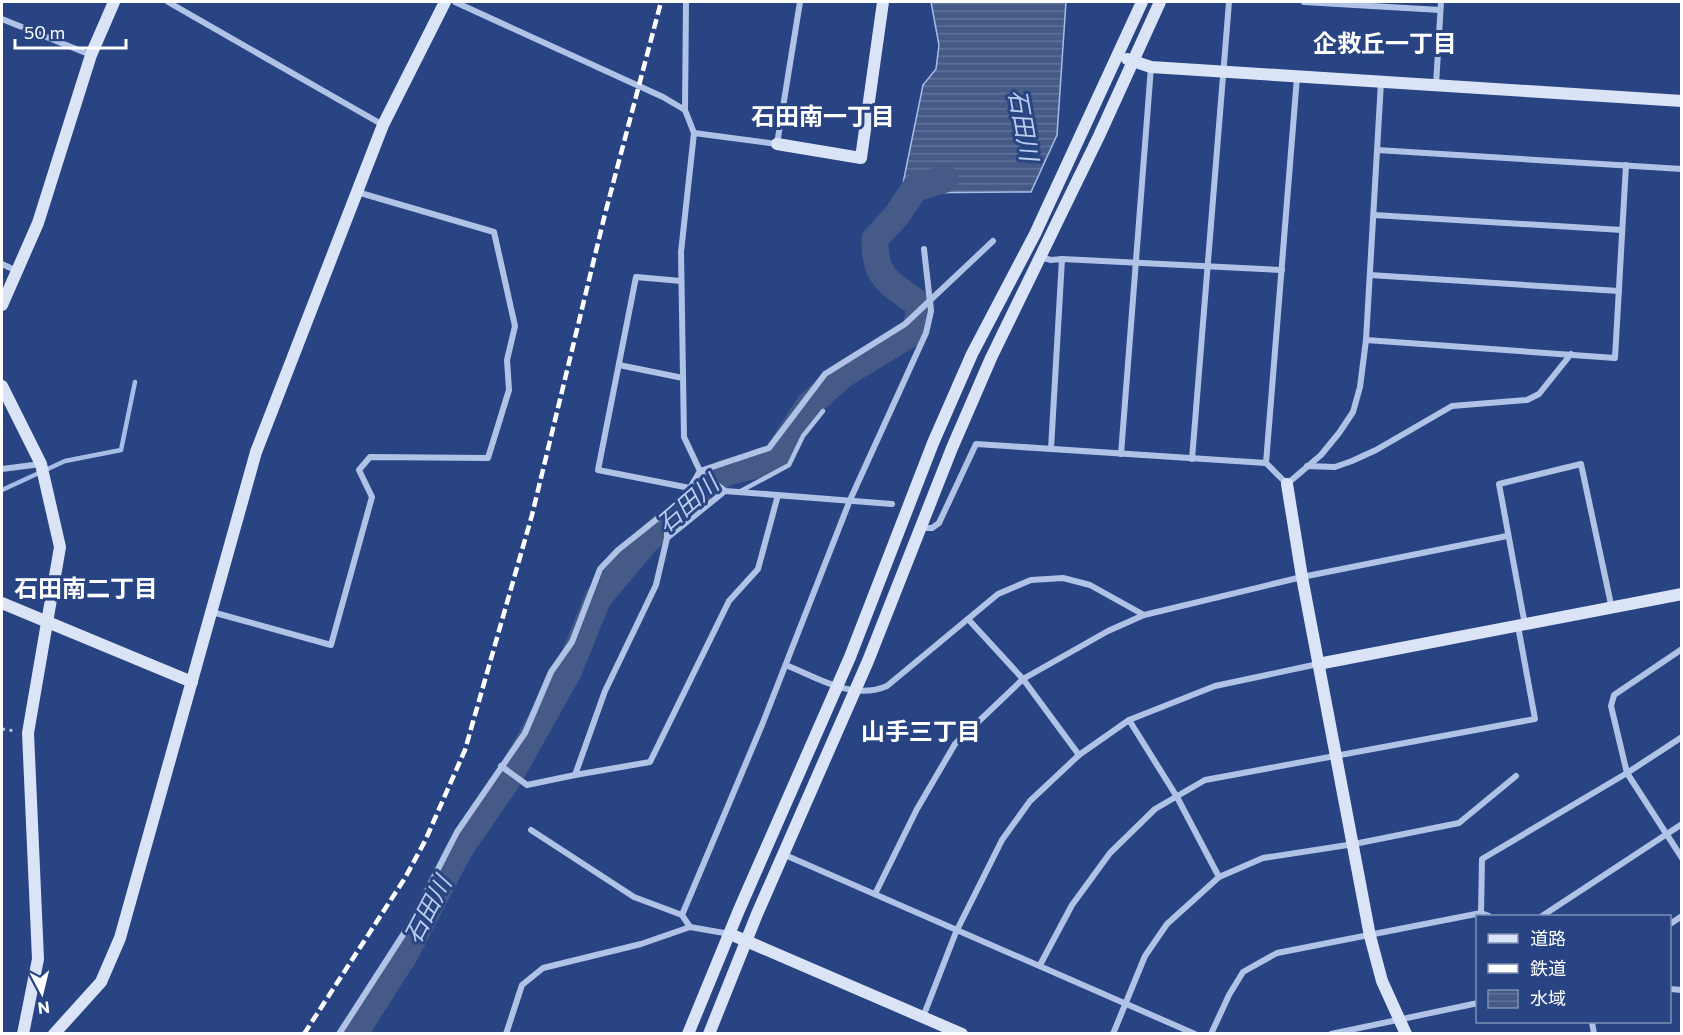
<svg xmlns="http://www.w3.org/2000/svg" width="1683" height="1035" viewBox="0 0 1683 1035" font-family="Commissioner,'Noto Sans JP',sans-serif">
  <defs>
    <pattern id="water-rules" width="6" height="5" patternUnits="userSpaceOnUse" patternTransform="scale(1.5)"><rect width="6" height="5" fill="#465a88"/><path d="M0 2.5h6" fill="none" stroke="#62739a"/></pattern>
  </defs>
  <rect width="100%" height="100%" fill="#284483"/>
  <!-- water -->
  <polygon fill="url(#water-rules)" stroke="#a6bce7" stroke-width="1.5" points="931,2 1066,2 1057,135 1031,192 901,193 923,85 936,69 939,45"/>
  <g fill="none" stroke-linecap="round" stroke-linejoin="round">
    <!-- stream -->
    <polyline stroke="#a6bce7" stroke-width="4.5" points="2,490 65,461 121,450 135,382"/>
    <!-- river -->
    <path stroke="#465a88" stroke-width="27" d="M354,1034L405,954L459,850L508,779L568,672L598,598L647,540L724,473L773,461L809,405L844,374L915,331L921,306C891,283 874,280 875,239L897,215L915,188L945,179"/>
    <!-- path -->
    <polyline stroke="#b1c2e7" stroke-width="3" stroke-dasharray="3 4.5" stroke-linecap="butt" points="2,729 15,731"/>
    <!-- lane -->
    <polyline stroke="#b1c2e7" stroke-width="4.5" points="739,492 789,465 803,436 823,411"/>
    <!-- street -->
    <g stroke="#b1c2e7" stroke-width="6">
      <polyline points="168,2 383,125"/>
      <polyline points="455,2 663,97 685,110 694,133 681,252 684,437 700,471 725,491 892,504"/>
      <polyline points="1304,2 1440,10"/>
      <polyline points="2,19 91,55"/>
      <polyline points="1436,85 1441,2"/>
      <polyline points="685,110 686,2"/>
      <polyline points="694,133 777,144 800,2"/>
      <polyline points="1377,150 1682,169"/>
      <polyline points="1374,215 1622,230"/>
      <polyline points="1040,257 1051,260 1062,259 1051,449"/>
      <polyline points="1062,259 1282,270"/>
      <polyline points="2,264 17,271"/>
      <polyline points="1370,275 1619,291"/>
      <polyline points="681,281 636,277 598,470 690,488"/>
      <polyline points="1366,340 1615,358 1626,165"/>
      <polyline points="619,365 683,378"/>
      <polyline points="1121,454 1151,67"/>
      <polyline points="1192,459 1229,2"/>
      <polyline points="1266,463 1297,77"/>
      <polyline points="1307,466 1335,467 1352,461 1376,450 1452,406 1527,400 1539,394 1571,354"/>
      <polyline points="2,469 41,464"/>
      <polyline points="725,491 667,538 656,585 605,691 575,775 650,762 729,601 758,569 778,495"/>
      <polyline points="921,528 932,528 939,523 976,444 1266,463 1287,484 1321,455 1339,433 1353,412 1360,387 1366,340 1381,82"/>
      <polyline points="667,538 667,511"/>
      <polyline points="212,612 331,645 372,497 359,470 370,457 488,458 509,390 507,360 515,326 494,232 357,192"/>
      <polyline points="968,619 1023,679 1079,755"/>
      <polyline points="1525,625 1499,484 1581,464 1612,609"/>
      <polyline points="1682,649 1614,695 1611,706 1627,773 1682,858"/>
      <path d="M786,665C818,678 853,701 887,686L998,594L1031,580L1063,578L1090,585L1144,615"/>
      <polyline points="1129,720 1177,797 1219,877"/>
      <polyline points="501,766 527,785 575,775"/>
      <polyline points="531,830 634,897 682,915"/>
      <polyline points="785,855 1195,1034"/>
      <polyline points="875,894 917,809 955,744 1023,679 1108,631 1144,615 1302,577 1507,536"/>
      <polyline points="1481,913 1482,859 1627,773 1682,737"/>
      <polyline points="1542,916 1682,824"/>
      <polyline points="1670,924 1682,916"/>
      <polyline points="690,927 682,915 762,725 850,500 926,333 931,311 924,249"/>
      <polyline points="1040,965 1072,905 1110,853 1155,809 1205,780 1535,719 1518,626"/>
      <polyline points="1670,989 1682,990"/>
      <polyline points="923,1017 956,932 1002,840 1030,801 1079,755 1129,720 1215,686 1318,664"/>
      <polyline points="1592,1022 1594,1034"/>
      <polyline points="339,1034 410,924 457,832 525,733 551,672 572,642 600,569 618,550 667,511 690,488 700,471 769,448 825,374 905,324 993,241"/>
      <polyline points="506,1034 522,985 543,968 641,944 690,927 730,934"/>
      <polyline points="1113,1034 1145,956 1167,924 1219,877 1263,858 1354,844 1459,823 1516,776"/>
      <polyline points="1211,1034 1229,995 1243,972 1277,953 1481,913 1489,916"/>
      <polyline points="1331,1034 1478,1003"/>
    </g>
    <!-- secondary -->
    <g stroke="#dbe3f6" stroke-width="12">
      <polyline points="1127,59 1151,67 1682,101"/>
      <polyline points="777,144 861,158 883,2"/>
      <polyline points="2,305 38,223 91,55 114,2"/>
      <polyline points="2,386 41,464 60,547 28,733 38,959 23,1034"/>
      <polyline points="1287,484 1302,577 1370,936 1382,981 1406,1034"/>
      <polyline points="2,603 192,682"/>
      <polyline points="1318,664 1682,594"/>
      <polyline points="730,934 962,1034"/>
      <polyline points="54,1034 101,982 120,938 256,452 383,125 445,2"/>
      <polyline points="688,1034 739,910 850,657 933,443 972,354 1035,234 1142,2"/>
      <polyline points="709,1034 757,914 868,661 952,448 991,358 1099,136 1160,2"/>
    </g>
    <!-- rail -->
    <polyline stroke="#fff" stroke-width="4.5" stroke-dasharray="10 4.5" stroke-linecap="butt" points="304,1034 405,878 425,841 465,750 532,515 605,214 661,2"/>
  </g>
  <g text-anchor="middle" stroke-width="6" stroke-linejoin="round" paint-order="stroke">
    <!-- neighbourhood labels -->
    <g font-size="24" font-weight="bold" fill="#fff" stroke="#284483">
      <text x="1385" y="52">企救丘一丁目</text>
      <text x="823" y="125">石田南一丁目</text>
      <text x="86" y="597">石田南二丁目</text>
      <text x="921" y="740">山手三丁目</text>
    </g>
    <!-- water labels -->
    <g font-size="24" font-style="italic" fill="#bdcdee" stroke="#284483">
      <text transform="translate(1023 125) rotate(80)" y="8">石田川</text>
      <text transform="translate(688 504) rotate(-41)" y="8">石田川</text>
      <text transform="translate(428 910) rotate(-62)" y="8">石田川</text>
    </g>
  </g>
  <!-- border -->
  <rect width="1683" height="1035" fill="none" stroke="#ffffff" stroke-width="6"/>
  <!-- legend -->
  <rect x="1476" y="915" width="195" height="108" fill="#284483" stroke="#7e8fb5" stroke-width="1.5"/>
  <rect x="1488" y="934" width="30" height="9" fill="#dbe3f6" stroke="#7e8fb5" stroke-width="1.5"/>
  <text x="1530" y="945" font-size="18" fill="#ffffff">道路</text>
  <rect x="1488" y="964" width="30" height="9" fill="#ffffff" stroke="#7e8fb5" stroke-width="1.5"/>
  <text x="1530" y="975" font-size="18" fill="#ffffff">鉄道</text>
  <rect x="1488" y="990" width="30" height="18" fill="url(#water-rules)" stroke="#7e8fb5" stroke-width="1.5"/>
  <text x="1530" y="1005" font-size="18" fill="#ffffff">水域</text>
  <!-- north arrow -->
  <g transform="translate(42 993) rotate(173)" stroke="#284483" stroke-width="4.5" paint-order="stroke">
  <path d="M0-4.5L10 22L0 15L-10 22Z" fill="#ffffff"/>
  <text y="-9" font-size="16" font-weight="bold" text-anchor="middle" fill="#ffffff">N</text>
  </g>
  <!-- scale -->
  <path d="M15 39v9h111v-9" fill="none" stroke="#ffffff" stroke-width="3"/>
  <text x="24" y="39" font-size="18" fill="#ffffff" stroke="#284483" stroke-width="4.5" paint-order="stroke">50 m</text>
</svg>
